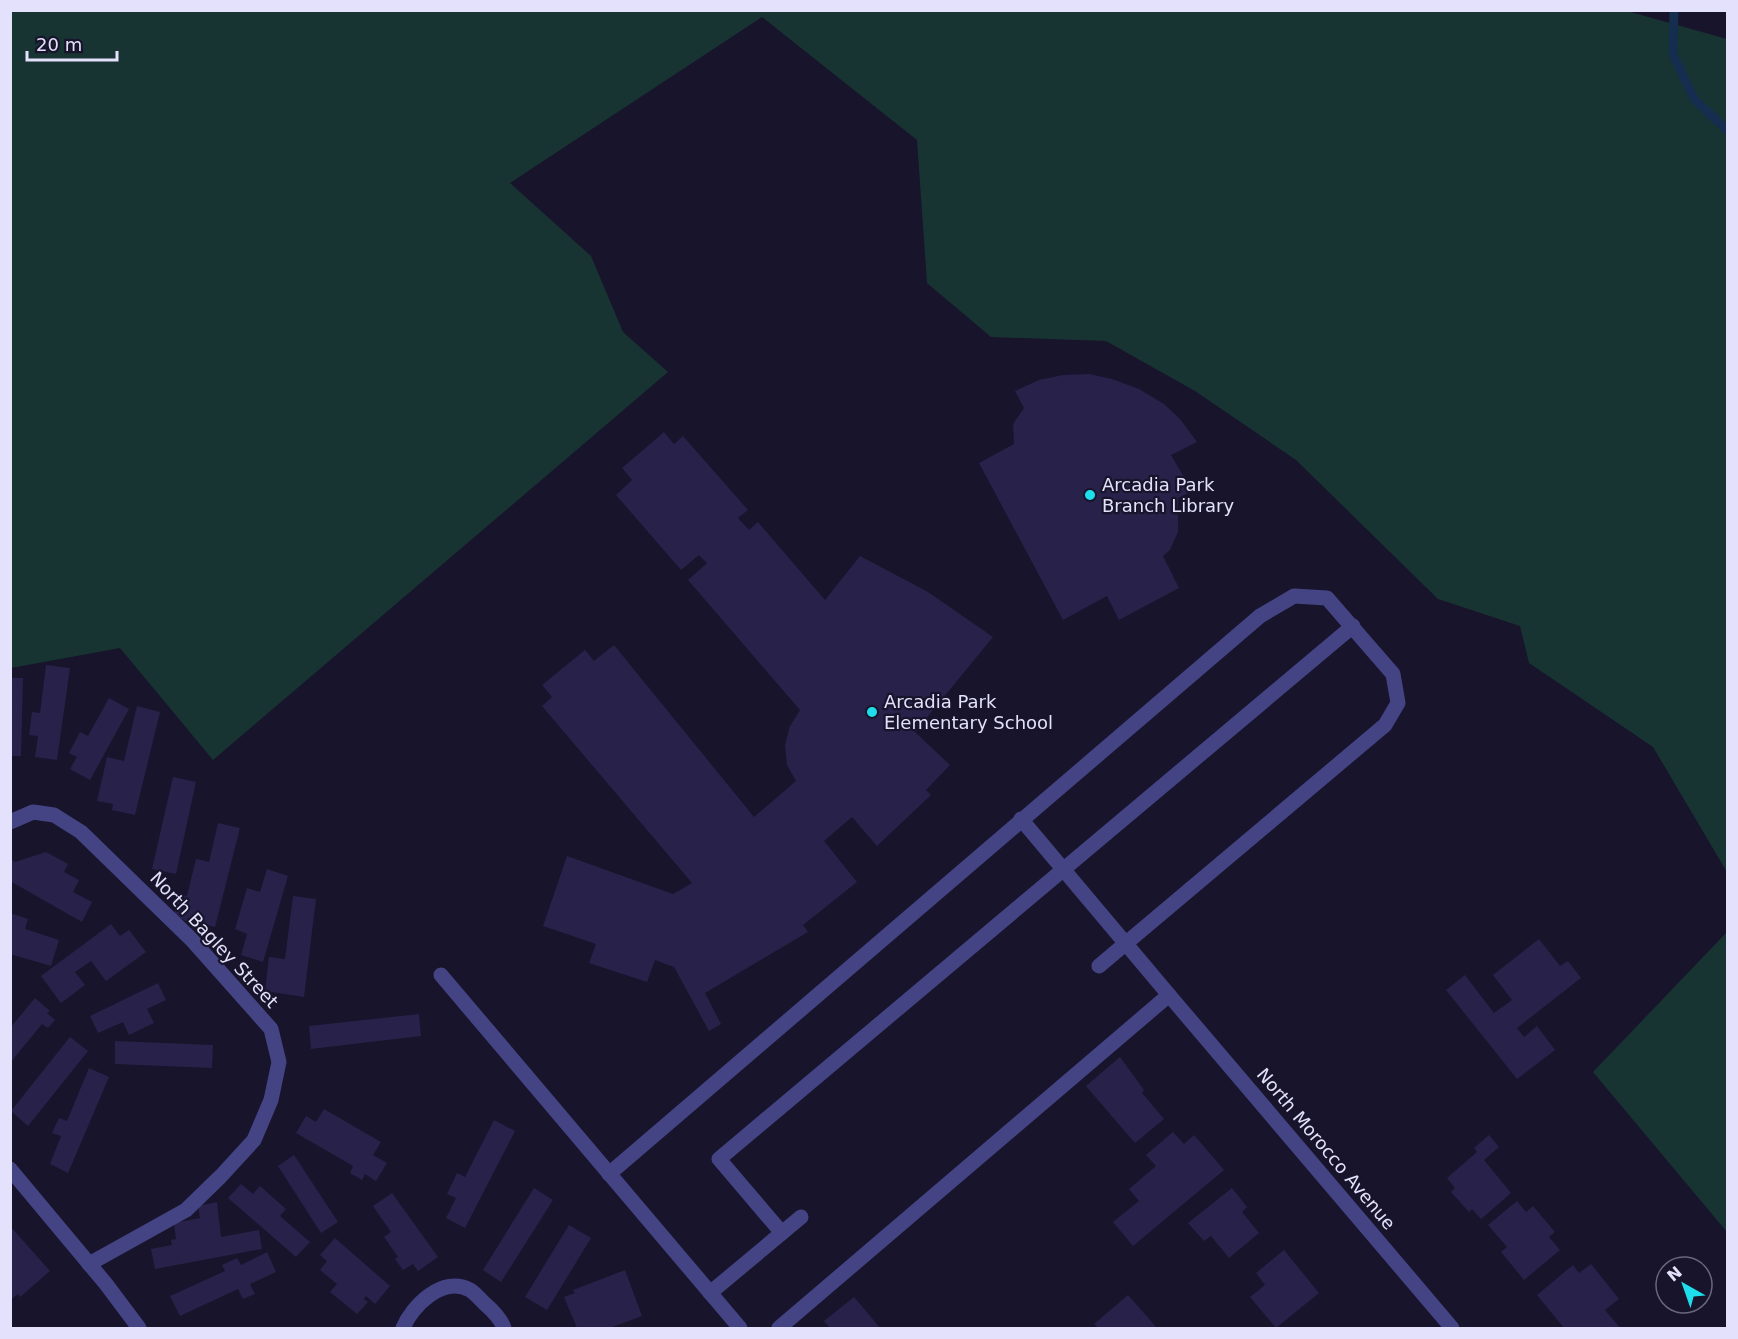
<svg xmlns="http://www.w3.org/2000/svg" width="1738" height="1339" viewBox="0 0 1738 1339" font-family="'DejaVu Sans',sans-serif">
  <rect width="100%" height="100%" fill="#17142b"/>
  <!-- green -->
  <g fill="#183432">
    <polygon points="1627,11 1727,39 1727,872 1653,747 1529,663 1520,626 1438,599 1296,460 1195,391 1106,341 991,337 927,283 917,140 762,17 510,183 591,256 623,332 668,372 213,760 120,648 11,668 11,11"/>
    <polygon points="1727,932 1727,1232 1593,1072"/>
  </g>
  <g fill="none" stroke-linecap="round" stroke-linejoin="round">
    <!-- stream -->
    <polyline stroke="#152d4e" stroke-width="9" points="1674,10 1673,54 1694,99 1728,131"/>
  </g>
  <!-- building -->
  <g fill="#28224a">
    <polygon points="1089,374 1112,379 1139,389 1164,404 1180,419 1197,442 1171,455 1192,491 1178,498 1178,532 1170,550 1163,556 1179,588 1119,620 1107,596 1063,620 979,463 1014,444 1013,424 1024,408 1015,391 1039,380 1063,375"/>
    <polygon points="664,432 674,444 683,436 748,510 738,518 749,530 758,522 825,600 860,556 928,592 993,637 915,732 950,765 926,790 931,795 877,846 852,817 824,841 857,882 803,925 808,932 705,993 721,1024 709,1031 674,967 655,960 647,982 589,963 596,944 543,926 567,856 673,894 692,883 542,706 552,697 542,685 585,650 594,661 614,645 754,817 796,781 787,765 785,745 790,726 800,710 688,580 707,563 699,555 681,570 616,495 632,480 622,468"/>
    <polygon points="46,665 70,668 57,760 35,757 38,736 29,735 32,712 40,713"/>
    <polygon points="10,678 23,678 21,756 10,756"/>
    <polygon points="109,698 129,709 90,780 70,769 77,757 69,753 80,732 88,736"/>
    <polygon points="137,706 160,712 135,815 112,810 113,804 97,801 107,757 124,761"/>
    <polygon points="173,777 196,782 176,874 152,869"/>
    <polygon points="218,823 240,828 215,927 195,922 194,926 174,914 179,894 187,896 196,859 209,862"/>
    <polygon points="46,852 68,864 64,872 79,880 73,892 92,902 82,922 10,881 10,859 15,862"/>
    <polygon points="267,869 288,876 263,962 241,955 247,934 235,929 247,888 260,892"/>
    <polygon points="293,896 316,899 304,997 265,991 269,957 285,959"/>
    <polygon points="10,913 28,919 25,929 59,940 51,966 10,954"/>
    <polygon points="111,924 120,936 129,930 146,952 106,981 91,961 75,972 85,985 61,1003 41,976"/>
    <polygon points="1539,939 1560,966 1568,961 1581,978 1517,1028 1524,1037 1537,1026 1555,1050 1517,1079 1446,990 1465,975 1494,1013 1512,1000 1493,975"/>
    <polygon points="158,983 166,1000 147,1009 154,1023 129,1035 123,1022 98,1033 90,1016"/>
    <polygon points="35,998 50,1011 47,1013 55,1020 48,1028 42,1024 10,1063 10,1028"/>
    <polygon points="419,1014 421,1036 311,1049 309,1026"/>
    <polygon points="70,1037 88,1051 28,1126 11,1111"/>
    <polygon points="115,1041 213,1045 212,1068 115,1064"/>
    <polygon points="1120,1057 1144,1090 1142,1093 1164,1119 1135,1143 1086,1086"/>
    <polygon points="89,1068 109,1077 68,1173 50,1164 61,1136 52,1133 59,1118 67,1121"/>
    <polygon points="324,1109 381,1142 373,1155 387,1163 376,1181 365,1174 362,1180 350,1173 353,1166 296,1133 306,1116 316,1122"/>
    <polygon points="494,1120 515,1131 465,1228 446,1218 456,1198 447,1194 457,1173 465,1177"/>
    <polygon points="1173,1132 1184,1144 1194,1135 1224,1170 1133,1246 1113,1222 1139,1201 1129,1189 1156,1166 1146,1155"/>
    <polygon points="1489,1135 1499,1147 1484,1160 1511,1193 1481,1219 1472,1209 1469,1212 1451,1192 1455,1188 1447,1178 1477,1152 1474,1148"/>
    <polygon points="294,1155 338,1222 321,1233 278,1166"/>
    <polygon points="241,1184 253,1194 260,1186 286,1209 280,1216 310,1242 296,1257 228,1198"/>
    <polygon points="534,1188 553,1200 501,1282 483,1270"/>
    <polygon points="1232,1188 1247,1207 1242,1212 1259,1233 1229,1258 1211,1236 1204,1241 1188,1223"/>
    <polygon points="392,1193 438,1257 418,1271 413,1264 403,1270 395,1259 398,1257 384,1237 391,1232 373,1206"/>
    <polygon points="1517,1201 1526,1212 1533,1206 1555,1232 1549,1237 1560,1250 1524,1280 1501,1252 1507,1247 1488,1225"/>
    <polygon points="217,1202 221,1237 259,1230 262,1249 155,1269 151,1249 172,1245 171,1240 176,1239 174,1223 200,1218 198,1206"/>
    <polygon points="569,1225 591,1238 547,1310 525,1297"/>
    <polygon points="10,1226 50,1271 20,1297 18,1294 10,1300"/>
    <polygon points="335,1238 390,1286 375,1304 366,1296 364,1299 368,1302 357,1314 330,1292 337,1284 320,1270 327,1261 320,1255"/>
    <polygon points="1284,1250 1319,1293 1276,1328 1250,1297 1265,1285 1256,1273"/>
    <polygon points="267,1252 276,1272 250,1284 255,1294 243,1299 238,1289 180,1316 170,1296 225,1271 222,1265 237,1258 241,1265"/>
    <polygon points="1591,1264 1619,1299 1605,1310 1620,1328 1564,1328 1537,1295 1573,1265 1579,1273"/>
    <polygon points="625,1270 642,1316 610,1328 577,1328 564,1297 575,1293 573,1290"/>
    <polygon points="1128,1295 1157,1328 1098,1328 1094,1324"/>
    <polygon points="854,1297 866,1311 880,1328 830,1328 824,1321"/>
  </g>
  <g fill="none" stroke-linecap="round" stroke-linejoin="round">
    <!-- lane -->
    <g stroke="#444485" stroke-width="15">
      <polyline points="441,975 740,1328"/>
      <polyline points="609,1174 1260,616 1294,596 1327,598 1393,674 1398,703 1385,725 1099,966"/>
      <polyline points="782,1233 719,1159 1353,626"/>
      <polyline points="710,1293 801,1217"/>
      <polyline points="779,1328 1169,995 1021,819"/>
    </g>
    <!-- street -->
    <g stroke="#444485" stroke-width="15">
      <polyline points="10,822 33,812 54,815 81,832 192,940 271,1029 279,1062 271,1100 254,1140 221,1176 186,1210 89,1264"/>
      <polyline points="1169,995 1452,1328"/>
      <polyline points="10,1169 106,1284 139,1328"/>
      <path d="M403,1328C412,1306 443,1275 470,1290C475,1293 480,1299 484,1303C491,1309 501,1319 504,1328"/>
    </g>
  </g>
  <!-- markers -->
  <g fill="#1edeeb" stroke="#17142b" stroke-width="2">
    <circle cx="1090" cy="495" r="6"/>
    <circle cx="872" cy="712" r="6"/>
  </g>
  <g text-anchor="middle" stroke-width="4.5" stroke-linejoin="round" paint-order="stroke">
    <!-- poi labels -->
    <g font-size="18" fill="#e3e1fc" stroke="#17142b" text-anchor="start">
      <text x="1102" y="491">Arcadia Park<tspan x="1102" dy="21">Branch Library</tspan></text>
      <text x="884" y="708">Arcadia Park<tspan x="884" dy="21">Elementary School</tspan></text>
    </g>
    <!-- street labels -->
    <g font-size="18" fill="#e3e1fc" stroke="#17142b">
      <text transform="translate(214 940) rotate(47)" y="6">North Bagley Street</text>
      <text transform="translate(1326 1149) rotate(50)" y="6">North Morocco Avenue</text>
    </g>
  </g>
  <!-- border -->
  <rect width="1738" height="1339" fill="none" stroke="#e3e1fc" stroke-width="24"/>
  <!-- north arrow -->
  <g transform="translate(1684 1285) rotate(320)"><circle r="28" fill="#17142b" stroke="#69667f" stroke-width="1.5"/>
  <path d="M0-4.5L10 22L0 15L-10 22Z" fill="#1edeeb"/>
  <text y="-9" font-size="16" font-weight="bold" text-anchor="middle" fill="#e3e1fc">N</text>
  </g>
  <!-- scale -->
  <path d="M27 51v9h90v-9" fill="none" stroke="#e3e1fc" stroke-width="3"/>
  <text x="36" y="51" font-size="18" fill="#e3e1fc" stroke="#17142b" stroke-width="4.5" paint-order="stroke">20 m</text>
</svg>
